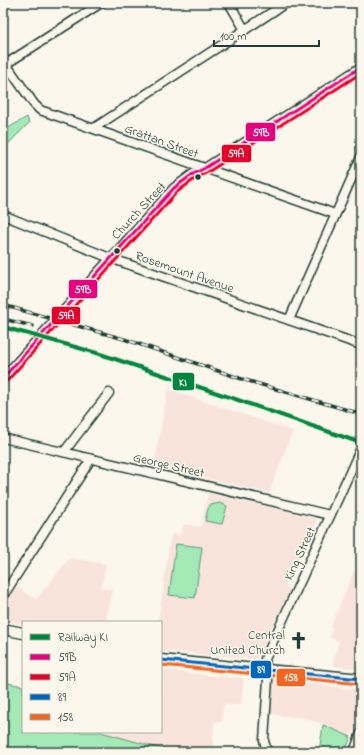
<svg xmlns="http://www.w3.org/2000/svg" width="364" height="755" viewBox="0 0 364 755" font-family="'Indie Flower',sans-serif">
  <rect width="100%" height="100%" fill="#fbf7ec"/>
  <filter id="ink" filterUnits="userSpaceOnUse"><feTurbulence type="fractalNoise" baseFrequency=".025" numOctaves="2"/><feDisplacementMap in="SourceGraphic" scale="8" xChannelSelector="R" yChannelSelector="G"/><feConvolveMatrix kernelMatrix="1 2 1 2 8 2 1 2 1" color-interpolation-filters="sRGB"/></filter>
  <g filter="url(#ink)">
    <!-- built -->
    <g fill="#f9e4dc">
      <polygon points="168,389 293,431 269,493 154,466"/>
      <polygon points="208,493 315,518 317,522 285,585 290,590 257,659 161,651 161,622 158,622 171,534 180,535 184,524 201,527"/>
      <polygon points="70,558 106,564 101,588 112,589 106,622 23,622 23,624 5,620 3,616 3,607 16,587 36,599"/>
      <polygon points="354,571 361,574 361,669 332,666 339,641 329,637 332,631 331,626"/>
      <polygon points="161,669 205,675 244,678 241,705 224,705 221,722 214,722 213,752 178,752 151,746 101,732 161,732"/>
      <polygon points="273,679 361,690 361,713 351,737 310,719 270,714"/>
    </g>
    <!-- green -->
    <g fill="#a3eab7" stroke="#619476">
      <polygon points="27,117 29,123 3,149 3,131"/>
      <polygon points="220,503 227,506 222,524 205,521 208,509 210,505"/>
      <polygon points="176,544 202,547 195,598 169,595"/>
      <polygon points="3,682 23,686 23,732 101,732 151,746 178,752 3,752"/>
      <polygon points="323,725 351,737 345,752 319,752"/>
    </g>
    <g fill="none" stroke-linecap="round" stroke-linejoin="round">
      <defs>
        <g id="minor">
          <polyline points="229,3 245,30"/>
          <polyline points="3,60 34,104 40,110 335,214"/>
          <polyline points="6,64 101,3"/>
          <polyline points="94,128 286,3"/>
          <polyline points="3,215 110,258 361,345"/>
          <polyline points="289,320 361,157"/>
          <polyline points="3,378 174,188 193,174 205,168 361,67"/>
          <polyline points="3,438 330,515"/>
          <polyline points="64,452 109,393"/>
          <polyline points="3,596 91,459"/>
          <polyline points="269,752 266,749 264,740 268,679 265,659 361,448"/>
          <polyline points="354,752 361,733"/>
        </g>
        <g id="major">
          <polyline points="3,629 23,633"/>
          <polyline points="161,660 361,679"/>
        </g>
      </defs>
      <!-- minor casing -->
      <use href="#minor" stroke="#1f3d34" stroke-width="11"/>
      <!-- major casing -->
      <use href="#major" stroke="#1f3d34" stroke-width="13"/>
      <!-- minor -->
      <use href="#minor" stroke="#fbf7ec" stroke-width="8"/>
      <!-- major -->
      <use href="#major" stroke="#fbf7ec" stroke-width="10"/>
      <defs>
        <g id="rail">
          <polyline points="3,305 124,339 242,379 361,414"/>
          <polyline points="3,319 33,326"/>
        </g>
      </defs>
      <!-- rail casing -->
      <use href="#rail" stroke="#1f3d34" stroke-width="3.5"/>
      <!-- rail -->
      <use href="#rail" stroke="#fbf7ec" stroke-width="2" stroke-dasharray="6" stroke-linecap="butt"/>
      <defs>
        <polyline id="bus-1" points="3,378 174,188 193,174 205,168 361,67"/>
        <polyline id="bus-2" points="7,381 177,192 196,178 208,172 361,73"/>
        <polyline id="bus-3" points="161,660 361,679"/>
        <polyline id="bus-4" points="161,665 361,684"/>
      </defs>
      <!-- bus-1 casing -->
      <use href="#bus-1" stroke="#fbf7ec" stroke-width="6"/>
      <!-- bus-2 casing -->
      <use href="#bus-2" stroke="#fbf7ec" stroke-width="6"/>
      <!-- bus-3 casing -->
      <use href="#bus-3" stroke="#fbf7ec" stroke-width="6"/>
      <!-- bus-4 casing -->
      <use href="#bus-4" stroke="#fbf7ec" stroke-width="6"/>
      <!-- bus-1 -->
      <use href="#bus-1" stroke="#e5007d" stroke-width="3"/>
      <!-- bus-2 -->
      <use href="#bus-2" stroke="#e4002b" stroke-width="3"/>
      <!-- bus-3 -->
      <use href="#bus-3" stroke="#0065bd" stroke-width="3"/>
      <!-- bus-4 -->
      <use href="#bus-4" stroke="#f26522" stroke-width="3"/>
      <defs>
        <polyline id="rail-1" points="3,327 97,353 238,400 361,443"/>
      </defs>
      <!-- rail-1 casing -->
      <use href="#rail-1" stroke="#fbf7ec" stroke-width="7"/>
      <!-- rail-1 -->
      <use href="#rail-1" stroke="#00853f" stroke-width="4"/>
    </g>
  </g>
  <!-- icons -->
  <defs>
    <symbol id="church-bare" viewBox="-9 -9 18 18"><path d="M-1.2-6h2.4v3.5h3.3v2.4h-3.3V6h-2.4V-.1h-3.3v-2.4h3.3Z" fill="#1f3d34" stroke="#fbf7ec" stroke-width="2.5" paint-order="stroke"/></symbol>
  </defs>
  <g fill-rule="evenodd">
    <use href="#church-bare" x="286" y="628" width="25" height="25"/>
  </g>
  <!-- markers -->
  <g fill="#1f3d34" stroke="#fbf7ec" stroke-width="1.5">
    <circle cx="198" cy="177" r="3.5"/>
    <circle cx="117" cy="251" r="3.5"/>
  </g>
  <g text-anchor="middle" stroke-width="3" stroke-linejoin="round" paint-order="stroke">
    <!-- street labels -->
    <g font-size="13" fill="#1f3d34" stroke="#fbf7ec">
      <text transform="translate(162 140) rotate(20)" y="5">Grattan Street</text>
      <text transform="translate(138 210) rotate(-47)" y="5">Church Street</text>
      <text transform="translate(185 271) rotate(19)" y="5">Rosemount Avenue</text>
      <text transform="translate(169 464) rotate(13)" y="5">George Street</text>
      <text transform="translate(299 553) rotate(-65)" y="5">King Street</text>
    </g>
    <!-- poi labels -->
    <g font-size="13" fill="#1f3d34" stroke="#fbf7ec" text-anchor="end">
      <text x="285" y="639">Central<tspan x="285" dy="15">United Church</tspan></text>
    </g>
  </g>
  <g stroke="#fbf7ec" stroke-width="1.5">
    <rect x="245" y="122" width="31" height="20" rx="4" fill="#e5007d"/>
    <rect x="221" y="144" width="31" height="19" rx="4" fill="#e4002b"/>
    <rect x="68" y="279" width="30" height="20" rx="4" fill="#e5007d"/>
    <rect x="51" y="306" width="30" height="19" rx="4" fill="#e4002b"/>
    <rect x="172" y="372" width="23" height="19" rx="4" fill="#00853f"/>
    <rect x="250" y="660" width="22" height="19" rx="4" fill="#0065bd"/>
    <rect x="276" y="668" width="30" height="19" rx="4" fill="#f26522"/>
  </g>
  <g font-size="11" text-anchor="middle" font-weight="bold" fill="#fff">
    <text x="261" y="136">59B</text>
    <text x="236" y="157">59A</text>
    <text x="83" y="293">59B</text>
    <text x="66" y="319">59A</text>
    <text x="183" y="386">KI</text>
    <text x="261" y="673">89</text>
    <text x="291" y="681">158</text>
  </g>
  <!-- margin -->
  <rect width="364" height="755" fill="none" stroke="#fbf7ec" stroke-width="16"/>
  <rect x="8" y="8" width="348" height="739" fill="none" stroke="#1f3d34" stroke-width="1.5" filter="url(#ink)"/>
  <!-- legend -->
  <rect x="22" y="621" width="140" height="112" fill="#fbf7ec" stroke="#a3ada2"/>
  <rect x="30" y="634" width="20" height="6" fill="#00853f" stroke="#a3ada2"/>
  <text x="58" y="641" font-size="12" fill="#1f3d34">Railway KI</text>
  <rect x="30" y="654" width="20" height="6" fill="#e5007d" stroke="#a3ada2"/>
  <text x="58" y="661" font-size="12" fill="#1f3d34">59B</text>
  <rect x="30" y="674" width="20" height="6" fill="#e4002b" stroke="#a3ada2"/>
  <text x="58" y="681" font-size="12" fill="#1f3d34">59A</text>
  <rect x="30" y="694" width="20" height="6" fill="#0065bd" stroke="#a3ada2"/>
  <text x="58" y="701" font-size="12" fill="#1f3d34">89</text>
  <rect x="30" y="714" width="20" height="6" fill="#f26522" stroke="#a3ada2"/>
  <text x="58" y="721" font-size="12" fill="#1f3d34">158</text>
  <!-- scale -->
  <path d="M214 40v6h105v-6" fill="none" stroke="#1f3d34" stroke-width="2"/>
  <text x="220" y="40" font-size="12" fill="#1f3d34" stroke="#fbf7ec" stroke-width="3" paint-order="stroke">100 m</text>
</svg>
